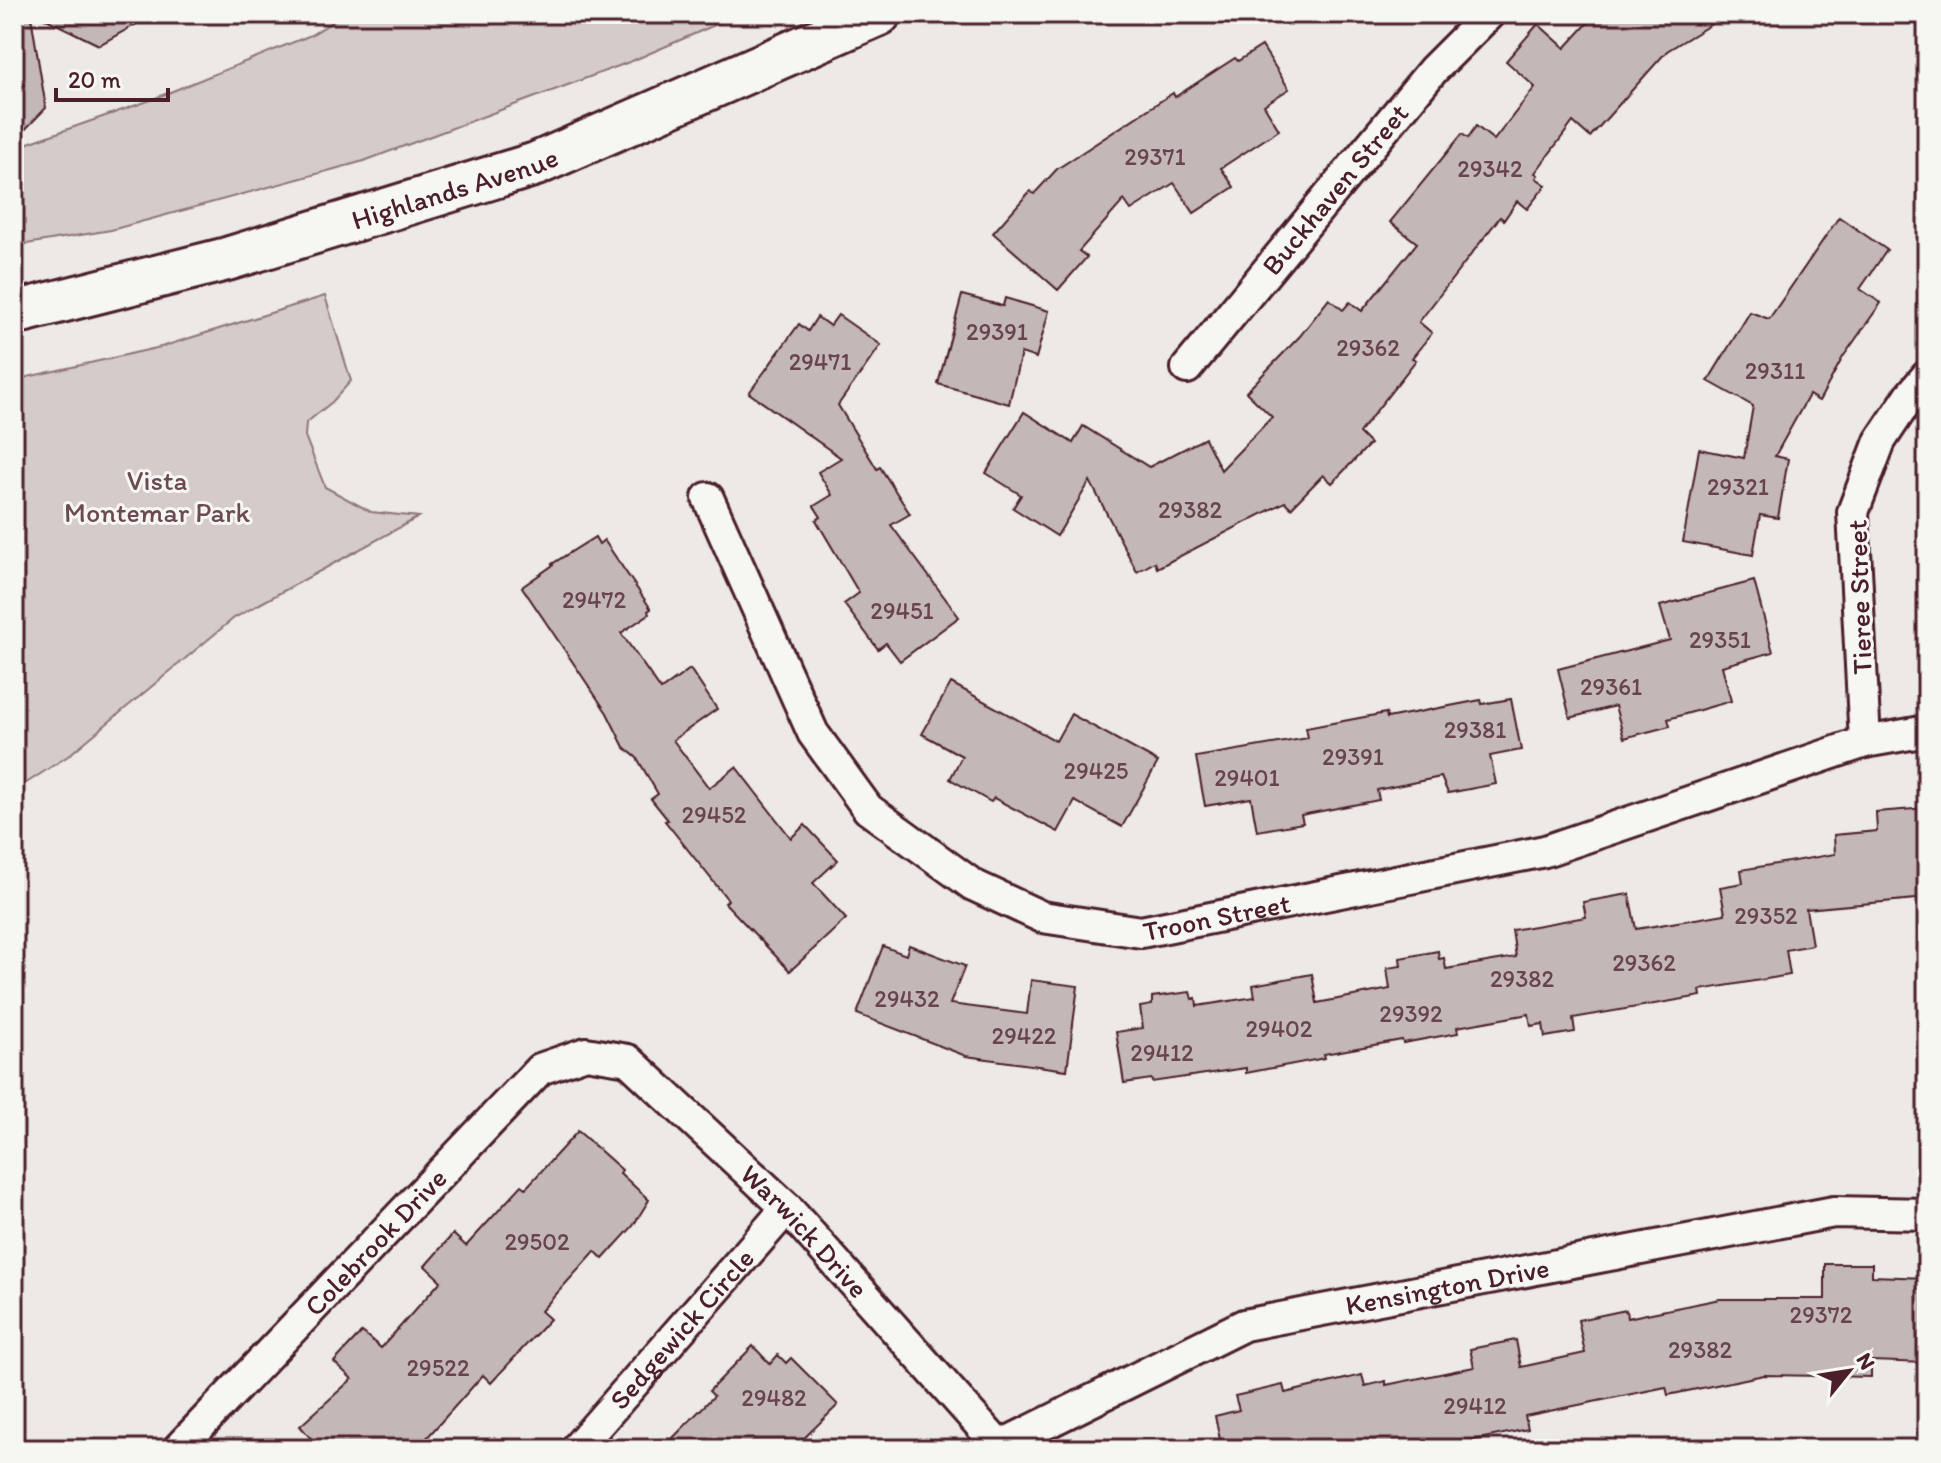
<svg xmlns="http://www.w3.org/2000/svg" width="1941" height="1463" viewBox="0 0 1941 1463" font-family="Itim,sans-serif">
  <rect width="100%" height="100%" fill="#ece9e6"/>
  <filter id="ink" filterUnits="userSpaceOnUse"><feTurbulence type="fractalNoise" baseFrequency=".0125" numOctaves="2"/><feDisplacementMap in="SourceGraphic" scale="16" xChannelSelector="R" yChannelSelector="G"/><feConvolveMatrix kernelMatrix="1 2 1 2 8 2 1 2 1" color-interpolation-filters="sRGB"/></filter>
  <g filter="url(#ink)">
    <!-- green -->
    <g fill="#d4cbca" stroke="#8f757a" stroke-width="2">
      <polygon points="345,14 740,14 632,61 364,161 111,230 14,246 14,148 148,101 311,35"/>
      <polygon points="325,296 351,381 332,402 306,423 305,436 325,487 371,512 419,517 234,618 68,756 14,791 14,380 161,347"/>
    </g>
    <!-- building -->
    <g fill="#c4b7b7" stroke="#4a1f2b" stroke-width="2">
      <polygon points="36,14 154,14 99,45"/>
      <polygon points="1596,14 1728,14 1667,51 1590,137 1573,122 1535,173 1538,175 1536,178 1546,185 1527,209 1517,201 1504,220 1500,217 1419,322 1432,333 1412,358 1416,360 1359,433 1370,444 1332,483 1323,475 1291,508 1285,502 1157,568 1155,562 1137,572 1090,481 1057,536 1013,508 1021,495 986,473 1024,412 1073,443 1083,426 1149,467 1205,438 1221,470 1272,417 1246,392 1300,336 1329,299 1343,310 1350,302 1362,311 1417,243 1390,222 1462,134 1468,138 1476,126 1494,140 1535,87 1506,61 1538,24 1565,48"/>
      <polygon points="31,16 46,108 14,141 14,17"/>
      <polygon points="1262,46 1289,89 1264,105 1279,130 1221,168 1234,187 1194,213 1174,183 1131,210 1124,200 1079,251 1087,257 1058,290 993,233 1030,191 1034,194 1057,169 1173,93 1175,97 1235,58 1238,61"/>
      <polygon points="1839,217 1887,250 1860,289 1881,303 1843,357 1819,401 1809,395 1775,456 1788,459 1778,518 1760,515 1753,555 1683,542 1699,449 1744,458 1753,406 1708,381 1750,312 1769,319"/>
      <polygon points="962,295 1003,306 1005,298 1049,311 1036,358 1021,353 1009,404 938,384"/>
      <polygon points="838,315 881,345 838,405 877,469 880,467 910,514 891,525 959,617 900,661 886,643 878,649 844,604 859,593 816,520 821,517 814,506 832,495 818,472 841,458 749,393 799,324 808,331 817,317 830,326"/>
      <polygon points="595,537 599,544 604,540 651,609 648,611 649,614 621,633 661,690 690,669 717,709 673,740 709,788 736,767 791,838 805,825 838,860 813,883 846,919 790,971 725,903 728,900 665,821 668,820 651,799 658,794 637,758 624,747 607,713 522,587 553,565 552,564"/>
      <polygon points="1754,581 1773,652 1722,666 1731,701 1668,719 1670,726 1624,738 1615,706 1570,718 1558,669 1670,640 1660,606"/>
      <polygon points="951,683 1056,741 1071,714 1158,762 1122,827 1075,801 1058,832 994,798 991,802 950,779 962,756 922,734"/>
      <polygon points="1511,699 1521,750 1490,756 1496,784 1448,793 1441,777 1377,790 1379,800 1301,815 1303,823 1257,831 1251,798 1205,806 1196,757 1308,738 1306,728 1386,713 1387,718 1481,700 1482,704"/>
      <polygon points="1927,808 1927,898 1806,909 1812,945 1786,950 1790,975 1700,990 1701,996 1573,1018 1575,1032 1545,1037 1543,1024 1531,1026 1529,1014 1457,1027 1458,1033 1403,1043 1402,1040 1324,1054 1325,1058 1246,1073 1246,1068 1152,1082 1151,1079 1124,1083 1116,1032 1143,1028 1140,1007 1152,1005 1152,997 1190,992 1192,999 1196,998 1197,1006 1255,997 1253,985 1312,974 1317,1003 1390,989 1387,968 1401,966 1400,958 1438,951 1439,959 1444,958 1446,969 1516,957 1512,930 1586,917 1583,902 1629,894 1636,929 1725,914 1720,887 1743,883 1741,870 1835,854 1834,835 1877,831 1876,812"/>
      <polygon points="909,945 965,966 950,1004 1027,1014 1031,980 1078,986 1067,1070 966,1056 857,1014 883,946 906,955"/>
      <polygon points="578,1131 622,1170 620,1173 649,1200 633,1226 603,1259 595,1251 541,1311 550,1319 491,1383 483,1375 417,1449 320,1449 300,1426 352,1379 334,1362 362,1332 381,1348 441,1281 425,1266 453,1234 466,1246 522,1185 526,1188"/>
      <polygon points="1825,1264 1872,1264 1872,1276 1927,1278 1927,1363 1871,1361 1871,1377 1764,1375 1668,1395 1666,1387 1525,1416 1528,1429 1430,1449 1222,1449 1215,1416 1239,1410 1235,1396 1283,1385 1285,1393 1362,1375 1365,1386 1386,1381 1386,1385 1474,1367 1470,1349 1516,1340 1521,1367 1585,1353 1578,1320 1626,1310 1627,1318 1720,1299 1825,1299"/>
      <polygon points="753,1346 770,1364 778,1355 786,1363 791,1358 838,1405 793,1449 662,1449 714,1396 709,1391"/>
    </g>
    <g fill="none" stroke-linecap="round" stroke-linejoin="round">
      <defs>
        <g id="minor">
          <path id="s1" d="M1187,368L1433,70L1489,14"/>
          <path id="s2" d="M708,498L813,733L868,809L973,885L1042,917L1141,932L1545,851L1865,742L1927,731"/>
          <polyline points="1865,742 1853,512 1880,441 1910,396 1927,376"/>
          <path id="s3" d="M178,1449L540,1069L586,1053L628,1060L787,1208L999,1446"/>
          <path id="s4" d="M576,1449L787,1208"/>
          <path id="s5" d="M994,1449L1244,1325L1834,1212L1927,1214"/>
        </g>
        <g id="secondary">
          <path id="s6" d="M14,313L227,259L536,164L879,14"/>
        </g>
      </defs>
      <!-- minor casing -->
      <use href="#minor" stroke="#4a1f2b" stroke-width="36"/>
      <!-- secondary casing -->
      <use href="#secondary" stroke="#4a1f2b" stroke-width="48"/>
      <!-- minor -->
      <use href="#minor" stroke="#f6f6f2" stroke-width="30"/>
      <!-- secondary -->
      <use href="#secondary" stroke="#f6f6f2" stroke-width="42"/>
    </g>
  </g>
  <g text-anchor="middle" stroke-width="6" stroke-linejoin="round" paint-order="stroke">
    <!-- number labels -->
    <g font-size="24" fill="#68454e">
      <text x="1155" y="165">29371</text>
      <text x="1490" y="177">29342</text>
      <text x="997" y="340">29391</text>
      <text x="1368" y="356">29362</text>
      <text x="820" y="370">29471</text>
      <text x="1775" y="379">29311</text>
      <text x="1738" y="495">29321</text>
      <text x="1190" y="518">29382</text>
      <text x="594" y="608">29472</text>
      <text x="902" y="619">29451</text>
      <text x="1720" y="648">29351</text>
      <text x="1611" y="695">29361</text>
      <text x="1475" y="738">29381</text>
      <text x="1353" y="765">29391</text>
      <text x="1096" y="779">29425</text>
      <text x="1247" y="786">29401</text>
      <text x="714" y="823">29452</text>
      <text x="1766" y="924">29352</text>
      <text x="1644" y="971">29362</text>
      <text x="1522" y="987">29382</text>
      <text x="907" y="1007">29432</text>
      <text x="1411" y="1022">29392</text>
      <text x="1279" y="1037">29402</text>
      <text x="1024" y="1044">29422</text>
      <text x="1162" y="1061">29412</text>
      <text x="537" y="1250">29502</text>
      <text x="1821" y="1323">29372</text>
      <text x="1700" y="1358">29382</text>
      <text x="438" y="1376">29522</text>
      <text x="774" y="1406">29482</text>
      <text x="1475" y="1414">29412</text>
    </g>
    <!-- street labels -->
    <g font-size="28" fill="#4a1f2b" stroke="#f6f6f2">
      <text dy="10" stroke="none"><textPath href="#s6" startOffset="458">Highlands Avenue</textPath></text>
      <text dy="10" stroke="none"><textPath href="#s1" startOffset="232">Buckhaven Street</textPath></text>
      <text transform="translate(1859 597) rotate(-92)" y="10">Tieree Street</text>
      <text dy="10" stroke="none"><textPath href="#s2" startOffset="734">Troon Street</textPath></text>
      <text dy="10" stroke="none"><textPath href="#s3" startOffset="862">Warwick Drive</textPath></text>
      <text dy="10" stroke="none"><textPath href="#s3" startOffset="286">Colebrook Drive</textPath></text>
      <text dy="10" stroke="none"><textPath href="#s5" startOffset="486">Kensington Drive</textPath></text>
      <text dy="10" stroke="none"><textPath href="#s4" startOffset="160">Sedgewick Circle</textPath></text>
    </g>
    <!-- park labels -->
    <g font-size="28" fill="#6c4a53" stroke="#f6f6f2">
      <text x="157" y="490">Vista<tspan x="157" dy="32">Montemar Park</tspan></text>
    </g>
  </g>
  <!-- margin -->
  <rect width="1941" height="1463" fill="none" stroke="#f6f6f2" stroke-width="48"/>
  <rect x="24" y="24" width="1893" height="1415" fill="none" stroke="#4a1f2b" stroke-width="3" filter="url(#ink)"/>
  <!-- north arrow -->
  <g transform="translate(1849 1371) rotate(60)" stroke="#f6f6f2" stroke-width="6" paint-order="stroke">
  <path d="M0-6L14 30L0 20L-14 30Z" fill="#4a1f2b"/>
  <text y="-12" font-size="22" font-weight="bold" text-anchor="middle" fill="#4a1f2b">N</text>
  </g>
  <!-- scale -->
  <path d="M56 88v12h112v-12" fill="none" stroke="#4a1f2b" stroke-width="4"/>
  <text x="68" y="88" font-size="24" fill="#4a1f2b" stroke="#f6f6f2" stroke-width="6" paint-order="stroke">20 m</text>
</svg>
